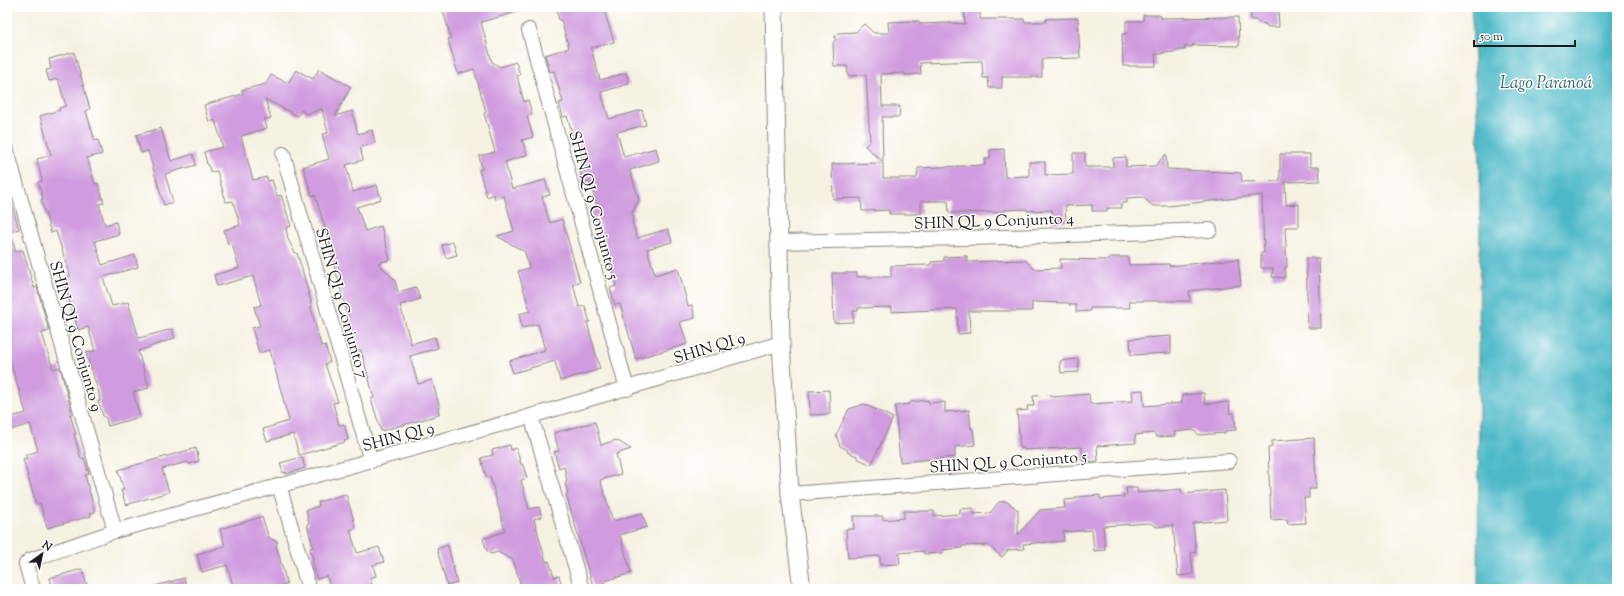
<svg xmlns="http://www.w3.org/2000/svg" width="1624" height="596" viewBox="0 0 1624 596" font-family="'Sorts Mill Goudy',serif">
  <rect width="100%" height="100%" fill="#fff"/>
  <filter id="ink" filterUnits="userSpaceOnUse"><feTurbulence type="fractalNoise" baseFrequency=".025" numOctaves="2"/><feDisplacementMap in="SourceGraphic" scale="8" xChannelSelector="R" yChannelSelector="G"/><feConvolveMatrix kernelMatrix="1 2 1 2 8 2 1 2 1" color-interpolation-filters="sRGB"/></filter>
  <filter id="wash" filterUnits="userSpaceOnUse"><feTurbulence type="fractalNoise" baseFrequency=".012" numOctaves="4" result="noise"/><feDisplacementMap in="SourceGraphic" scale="16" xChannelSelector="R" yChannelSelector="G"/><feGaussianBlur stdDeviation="0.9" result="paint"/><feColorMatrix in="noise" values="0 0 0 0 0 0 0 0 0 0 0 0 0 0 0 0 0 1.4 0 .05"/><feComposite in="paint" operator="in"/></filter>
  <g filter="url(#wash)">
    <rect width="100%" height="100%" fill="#f6f2e2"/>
    <!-- water -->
    <polygon fill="#4db9c8" stroke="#346a72" points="1471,7 1617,7 1617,589 1478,589 1480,165"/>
    <g id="blocks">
      <!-- building -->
      <g fill="#d09cdf">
        <polygon points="442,7 523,7 524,10 481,22 492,62 500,67 516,62 520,75 517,76 524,102 528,100 532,115 527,116 533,137 522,140 527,155 505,162 512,189 545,180 550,195 542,197 550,223 562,219 580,282 573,284 579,307 585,306 590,322 587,322 600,369 560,381 555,361 513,373 509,361 545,350 538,324 522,328 519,314 530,311 518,271 529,268 525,252 497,236 514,231 504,196 495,199 494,194 487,197 479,170 482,169 479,156 495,152 484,113 486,112 474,69 458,74 448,39 451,38"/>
        <polygon points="556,7 600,7 604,10 614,42 591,48 600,80 626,73 629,84 601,92 609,119 642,110 646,125 617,132 624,157 656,148 659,161 630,170 639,200 632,213 634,217 632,221 637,238 668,229 672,242 647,249 655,275 678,268 688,306 692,305 695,318 680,322 687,344 636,359 620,304 615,305 610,288 616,286 598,219 593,221 589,209 597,206 590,182 583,184 580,171 585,170 578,145 576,145 567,116 563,117 559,103 563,102 554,71 550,72 545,55 569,48 561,20 559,20"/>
        <polygon points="1251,7 1278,8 1279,27 1268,27 1265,24 1259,23 1257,20 1251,20"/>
        <polygon points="964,11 980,11 980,19 1024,19 1024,22 1046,22 1046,19 1078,18 1080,58 1042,59 1042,77 1002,77 1002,88 989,88 988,78 983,78 982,61 920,63 921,74 905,75 905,73 881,74 882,106 900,106 899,117 882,117 883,162 865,146 870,141 866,75 848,76 847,66 834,66 833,43 835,40 835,36 838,33 856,32 864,24 874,33 889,33 888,22 919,21 920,24 950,23 965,24"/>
        <polygon points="1143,15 1158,15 1161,16 1161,18 1238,17 1239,46 1192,45 1192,47 1184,47 1185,50 1176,50 1176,52 1162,53 1162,54 1155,54 1156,66 1123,66 1122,34 1126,34 1126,21 1143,21"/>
        <polygon points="74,52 90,109 86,111 95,141 98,140 102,154 87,158 95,184 98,183 104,203 99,204 105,225 116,222 119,234 95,241 102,265 135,255 138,267 103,277 112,306 128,302 139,338 172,329 175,338 138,351 149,388 133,392 140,417 108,426 106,418 103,416 98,401 100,401 99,393 86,353 95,351 88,327 78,330 63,278 70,276 56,231 51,233 41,200 43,199 38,182 42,181 37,159 51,155 40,116 60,110 59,108 66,106 58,79 49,81 46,70 51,69 49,59"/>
        <polygon points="319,69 351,87 335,116 352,111 358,134 372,130 375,143 360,147 363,160 346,165 353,192 377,185 381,199 357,207 365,231 381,226 390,260 378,263 395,280 398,292 416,287 420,299 400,305 411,344 435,337 438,348 410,356 418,384 432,380 440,408 438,408 439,413 439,415 381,431 371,399 374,398 361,350 357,351 333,261 328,244 330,244 315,195 312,196 303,167 329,159 322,134 328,133 322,109 307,114 301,110 298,116 265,99 271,118 264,119 267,128 241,136 253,180 267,177 268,181 272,180 277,196 281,195 291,226 286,228 288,239 295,253 297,253 302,269 311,302 310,303 312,305 311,308 321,346 325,345 330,362 325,364 338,402 333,403 339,425 344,424 348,440 344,441 345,442 299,455 293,434 267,441 263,429 289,421 270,350 259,353 252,328 260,326 254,307 261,305 253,276 217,286 214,275 239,268 232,243 228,244 224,231 224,230 240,225 233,201 226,202 217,171 211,172 208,164 207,164 204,152 223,147 215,120 209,122 204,105 243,94 242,90 266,84 271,75 288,83 296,70 313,79"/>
        <polygon points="161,128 171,161 193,154 196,165 165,174 173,202 164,205 148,151 141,153 136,135"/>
        <polygon points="1004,149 1005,177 1029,176 1029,162 1045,162 1045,175 1073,174 1073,153 1085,153 1085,167 1113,167 1113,158 1126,157 1126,167 1155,166 1166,154 1167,169 1241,173 1242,182 1280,181 1280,154 1310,154 1310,167 1319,167 1320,181 1285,182 1286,205 1299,204 1299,227 1285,227 1287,267 1285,267 1285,278 1272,277 1273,268 1261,268 1261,253 1264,253 1262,195 1168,206 1153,206 1142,197 1127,198 1127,203 1121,203 1121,208 1107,208 1107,211 1092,211 1092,205 1065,206 1066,222 1052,223 1052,210 1027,211 1027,209 1004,210 1004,212 949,213 948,201 921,201 921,214 889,214 889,210 862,211 861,198 833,199 832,164 883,163 883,178 917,178 918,168 985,165 985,159 990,159 990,150"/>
        <polygon points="10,198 19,229 10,232 16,252 23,250 34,288 37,287 49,331 42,333 53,369 60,367 72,414 70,414 76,434 74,434 81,459 84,458 89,474 85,475 95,512 90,513 91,516 47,528 40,503 36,504 23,459 27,458 25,455 38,451 30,424 7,431 7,418 26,413 7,352 7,199"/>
        <polygon points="453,242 457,255 446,258 442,245"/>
        <polygon points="967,256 967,262 1025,260 1034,269 1061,268 1060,259 1109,260 1109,257 1128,257 1129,265 1169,264 1170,266 1238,259 1241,285 1189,291 1190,301 1129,301 1130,308 1090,308 1090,311 1076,312 1076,305 1069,305 1069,303 1032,302 1032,311 969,311 970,333 958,334 957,309 892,312 892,307 858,308 858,311 853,311 853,322 834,323 832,273 857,273 857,277 891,277 891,266 931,265 931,262 944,261 944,257"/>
        <polygon points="1306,258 1319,258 1321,328 1308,328"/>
        <polygon points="1171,336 1171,353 1131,355 1130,339"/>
        <polygon points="1078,359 1079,372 1061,373 1060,361"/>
        <polygon points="829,390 830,414 810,415 809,391"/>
        <polygon points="1143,390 1144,406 1182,403 1182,395 1204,393 1205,404 1229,402 1230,414 1234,413 1236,430 1225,431 1225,433 1199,435 1193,430 1174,432 1175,436 1157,437 1153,433 1135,435 1136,443 1097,446 1098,461 1083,462 1082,447 1024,450 1024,448 1020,448 1017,411 1028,410 1027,406 1034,406 1033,396 1053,395 1053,397 1089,394 1090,404 1092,404 1133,401 1132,391"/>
        <polygon points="928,400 929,403 945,402 945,412 969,410 971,429 973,429 975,445 955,447 955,457 900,462 895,406 909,404 911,402"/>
        <polygon points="864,404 893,418 871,465 857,458 857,456 847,452 848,450 840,446 836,435 849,409"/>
        <polygon points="595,422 601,445 616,440 631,449 616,454 621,474 600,480 613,521 642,513 647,527 620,535 631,573 605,581 606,582 593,586 566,494 568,493 565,484 567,481 564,466 559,468 554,452 559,451 554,433"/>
        <polygon points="1314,438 1316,489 1309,489 1309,498 1304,498 1306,523 1288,524 1287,519 1271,520 1268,448 1272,447 1272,441"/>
        <polygon points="510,445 511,450 516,448 521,464 523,465 527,478 521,480 529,509 539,507 542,517 534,519 546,562 549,561 554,577 559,576 563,589 522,589 513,560 498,552 491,554 487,551 483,539 505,531 490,476 486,477 481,458 493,455 492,450"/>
        <polygon points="196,448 199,461 190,464 187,462 162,469 169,492 126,505 121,490 124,490 118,470"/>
        <polygon points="302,457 305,468 286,474 286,472 283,473 280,463"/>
        <polygon points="1126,488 1137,488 1138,493 1181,489 1182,494 1225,490 1227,520 1193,523 1196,552 1191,553 1193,574 1178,576 1173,525 1157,527 1150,523 1103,526 1105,550 1094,551 1092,530 1063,532 1064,541 1023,544 1024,549 1008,550 1002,557 988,545 962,546 962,548 943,550 943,553 924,554 924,551 899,553 900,564 880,565 880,556 848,558 846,529 854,529 853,516 883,516 883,520 904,518 904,511 934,511 934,516 960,514 960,509 973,508 973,514 990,513 999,502 1006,501 1018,510 1018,535 1040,510 1065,508 1064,500 1076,499 1076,497 1100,495 1100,499 1124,497 1123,495 1127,494"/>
        <polygon points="346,494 356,528 350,530 357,553 379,547 384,562 373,565 376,576 370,578 373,589 330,589 327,576 317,579 312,560 313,559 310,548 313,547 307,524 309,523 306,510 319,506 318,502"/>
        <polygon points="262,517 269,538 278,542 276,545 287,584 272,589 234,589 227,565 202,572 197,554 225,546 220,529"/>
        <polygon points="448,545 457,583 447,586 437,549"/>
        <polygon points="82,569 88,589 53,589 50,578"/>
        <polygon points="184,578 187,589 155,589 155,586"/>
      </g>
    </g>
  </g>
  <g filter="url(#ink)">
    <use href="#blocks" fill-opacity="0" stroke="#89877f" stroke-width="1"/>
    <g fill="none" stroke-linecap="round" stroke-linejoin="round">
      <defs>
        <g id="minor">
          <polyline points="529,30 627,389"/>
          <polyline points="7,151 115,531"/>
          <polyline points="283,154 371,461"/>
          <polyline points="780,242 1008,237 1210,230"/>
          <polyline points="531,416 582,589"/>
          <polyline points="279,485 309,589"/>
          <polyline points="790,494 1229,461"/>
          <polyline points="33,589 26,564 30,560 115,531 531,416 781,343"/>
        </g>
        <polyline id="tertiary" points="774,7 781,343 790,494 802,589"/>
      </defs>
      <!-- minor casing -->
      <use href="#minor" stroke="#89877f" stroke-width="16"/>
      <!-- tertiary casing -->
      <use href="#tertiary" stroke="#89877f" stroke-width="19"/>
      <!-- minor -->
      <use href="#minor" stroke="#fff" stroke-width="14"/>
      <!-- tertiary -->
      <use href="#tertiary" stroke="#fff" stroke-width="17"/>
    </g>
  </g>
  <g text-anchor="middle" stroke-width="3" stroke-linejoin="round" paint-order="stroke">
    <!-- street labels -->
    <g font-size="16" fill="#1c1c1c" stroke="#fff">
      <text transform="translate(595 205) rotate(75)" y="6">SHIN QI 9 Conjunto 5</text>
      <text transform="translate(994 220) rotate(-2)" y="6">SHIN QL 9 Conjunto 4</text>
      <text transform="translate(343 303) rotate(74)" y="6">SHIN QI 9 Conjunto 7</text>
      <text transform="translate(77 336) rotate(74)" y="6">SHIN QI 9 Conjunto 9</text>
      <text transform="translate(709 347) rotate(-17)" y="6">SHIN QI 9</text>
      <text transform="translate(398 436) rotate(-15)" y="6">SHIN QI 9</text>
      <text transform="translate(1008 461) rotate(-4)" y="6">SHIN QL 9 Conjunto 5</text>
    </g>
    <!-- water labels -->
    <g font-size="17" font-style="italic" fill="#326369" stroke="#fff">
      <text x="1546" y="88">Lago Paranoá</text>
    </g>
  </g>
  <!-- margin -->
  <rect width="1624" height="596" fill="none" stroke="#fff" stroke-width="24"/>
  <!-- north arrow -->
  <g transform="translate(42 554) rotate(33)" stroke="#ffffff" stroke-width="3" paint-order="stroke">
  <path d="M0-3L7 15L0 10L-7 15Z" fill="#1c1c1c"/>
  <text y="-6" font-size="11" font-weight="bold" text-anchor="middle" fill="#1c1c1c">N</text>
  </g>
  <!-- scale -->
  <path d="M1474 40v6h101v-6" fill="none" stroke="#1c1c1c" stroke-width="2"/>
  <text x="1480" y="40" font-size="12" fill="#1c1c1c" stroke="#ffffff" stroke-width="3" paint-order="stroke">50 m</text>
</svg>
